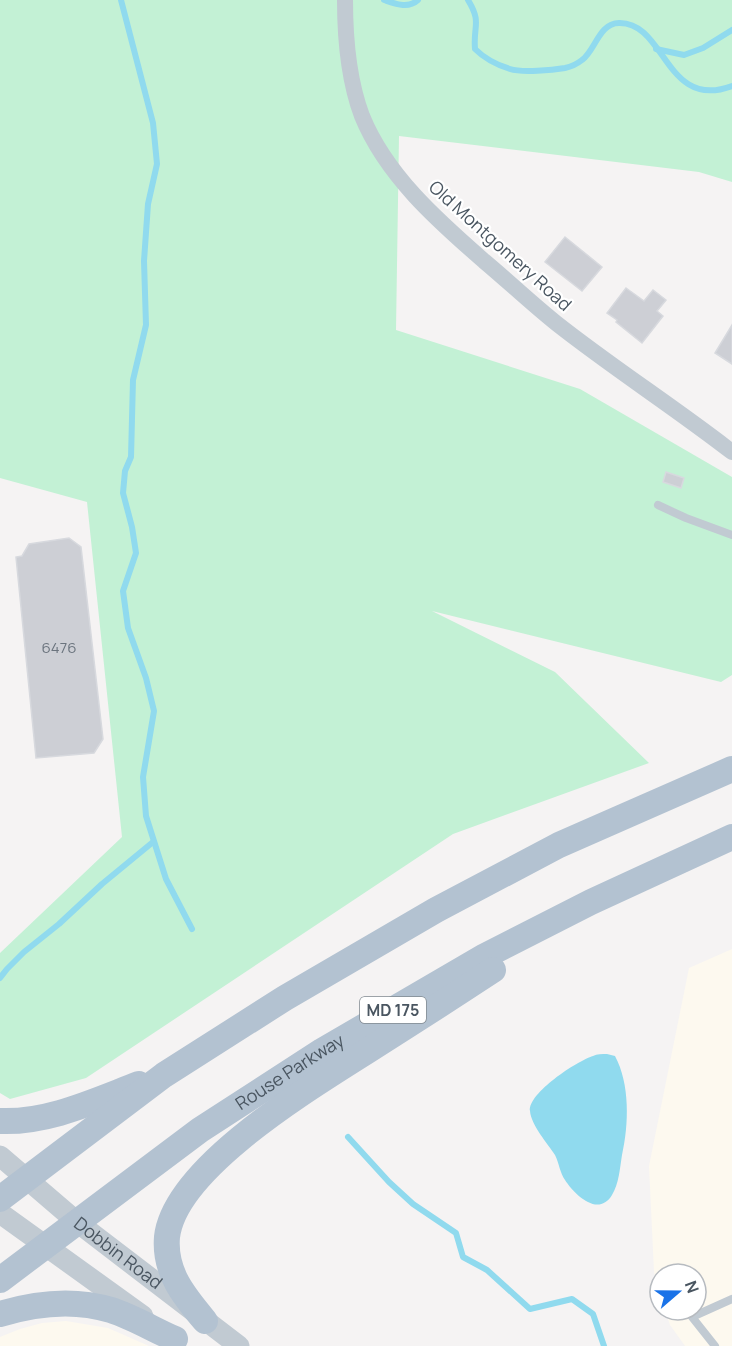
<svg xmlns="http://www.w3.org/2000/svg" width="732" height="1346" viewBox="0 0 732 1346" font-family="Manrope,sans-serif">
  <rect width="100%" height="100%" fill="#f5f3f3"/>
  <!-- commercial -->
  <g fill="#fdf9ef">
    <polygon points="732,949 732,1346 685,1346 670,1325 665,1310 696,1310 696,1274 660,1274 660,1292 654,1272 649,1166 689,968"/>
    <polygon points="66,1321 108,1328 149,1346 0,1346 0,1337 20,1329 42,1323"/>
  </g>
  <!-- green -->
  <polygon fill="#c3f1d5" points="0,0 732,0 732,182 699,172 399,136 396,330 580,389 732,477 732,675 721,682 432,611 555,672 649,763 453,834 86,1078 10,1099 0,1093 0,953 122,837 87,502 0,478"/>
  <!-- water -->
  <path fill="#90daee" d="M607,1054L615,1056C630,1084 629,1124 622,1155C620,1167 619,1184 612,1195C598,1218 574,1194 565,1180C560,1173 559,1163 555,1155C548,1144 531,1125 530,1111C528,1093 577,1061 593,1056C597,1054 602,1054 607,1054Z"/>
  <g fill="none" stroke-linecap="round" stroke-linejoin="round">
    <!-- stream -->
    <g stroke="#90daee" stroke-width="6">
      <polyline points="121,0 153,123 157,164 148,204 144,261 146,325 133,380 131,457 125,471 123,493 132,527 136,553 123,591 128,628 146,678 154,711 143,777 146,816 166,879 192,929"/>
      <path d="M384,0C396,4 408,9 418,0"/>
      <path d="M468,0C482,23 473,25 475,49C484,58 497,65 510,69C522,73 553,70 565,68C570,67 577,64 582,60C595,51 599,23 619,23C666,22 665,111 732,86"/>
      <polyline points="656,49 684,55 703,48 732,30"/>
      <polyline points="0,978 7,969 24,952 59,924 102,884 153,842"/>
      <polyline points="348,1137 389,1182 413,1204 456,1233 463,1257 487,1270 530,1309 572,1299 593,1314 604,1346"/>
    </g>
  </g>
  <!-- building -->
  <g fill="#cdcfd5" stroke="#d7d9de" stroke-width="1.5">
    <polygon points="565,237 602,267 582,291 545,262"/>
    <polygon points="626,288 644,301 653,290 666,300 657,311 663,316 642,343 616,322 617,320 607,313"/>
    <polygon points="732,325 732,364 715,353"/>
    <polygon points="666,472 684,478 681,488 663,482"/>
    <polygon points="69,538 81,547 103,739 94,753 36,758 16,557 22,556 29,544"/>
  </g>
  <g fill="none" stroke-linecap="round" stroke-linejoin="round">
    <!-- service -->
    <g stroke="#c1cad2" stroke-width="8">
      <polyline points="658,505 686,518 732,535"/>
      <polyline points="715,1346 692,1317 732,1299"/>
    </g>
    <!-- minor -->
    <path stroke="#c1cad2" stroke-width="16" d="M345,0C345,39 348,79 362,116C386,175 437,220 484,261C508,281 531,303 556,323C613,368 674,407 732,452"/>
    <!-- tertiary -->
    <g stroke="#c1cad2" stroke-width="21">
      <path id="s1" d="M0,1156L77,1222L239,1346"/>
      <polyline points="0,1213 143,1316"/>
    </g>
    <!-- primary -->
    <g stroke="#b3c2d1" stroke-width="26">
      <path d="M0,1121C48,1123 94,1101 139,1084"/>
      <polyline points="0,1199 164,1075 285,998 436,910 559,845 732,769"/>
      <path id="s2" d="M0,1280L200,1130L322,1051L485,956L591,902L732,837"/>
      <path d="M0,1314C36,1303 75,1299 111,1310C133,1317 154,1330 175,1339"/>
      <path d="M205,1321C184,1296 164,1272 167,1237C175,1165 321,1081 378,1044C416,1020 455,995 493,970"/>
    </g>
  </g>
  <g text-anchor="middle" stroke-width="4.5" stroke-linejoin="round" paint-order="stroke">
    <!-- number labels -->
    <g font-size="15" fill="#6b747e">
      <text x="59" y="653">6476</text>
    </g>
    <!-- shield labels -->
    <rect fill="#fff" stroke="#808990" stroke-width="1.5" x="360" y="997" width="66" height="26" rx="4.5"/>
    <g font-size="16" font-weight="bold" fill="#4a5661">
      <text x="393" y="1016">MD 175</text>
    </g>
    <!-- street labels -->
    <g font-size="18" fill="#4a5661" stroke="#fff">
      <text transform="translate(500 246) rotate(42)" y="6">Old Montgomery Road</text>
      <text dy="6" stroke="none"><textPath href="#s2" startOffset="357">Rouse Parkway</textPath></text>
      <text dy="6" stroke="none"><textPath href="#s1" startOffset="153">Dobbin Road</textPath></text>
    </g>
  </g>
  <!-- north arrow -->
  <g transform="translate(678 1292) rotate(70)"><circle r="28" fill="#ffffff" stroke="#b7bbc0" stroke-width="1.5"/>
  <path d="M0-4.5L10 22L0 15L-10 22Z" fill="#1a73e8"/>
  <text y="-9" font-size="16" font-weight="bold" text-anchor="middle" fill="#4a5661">N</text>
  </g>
</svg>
